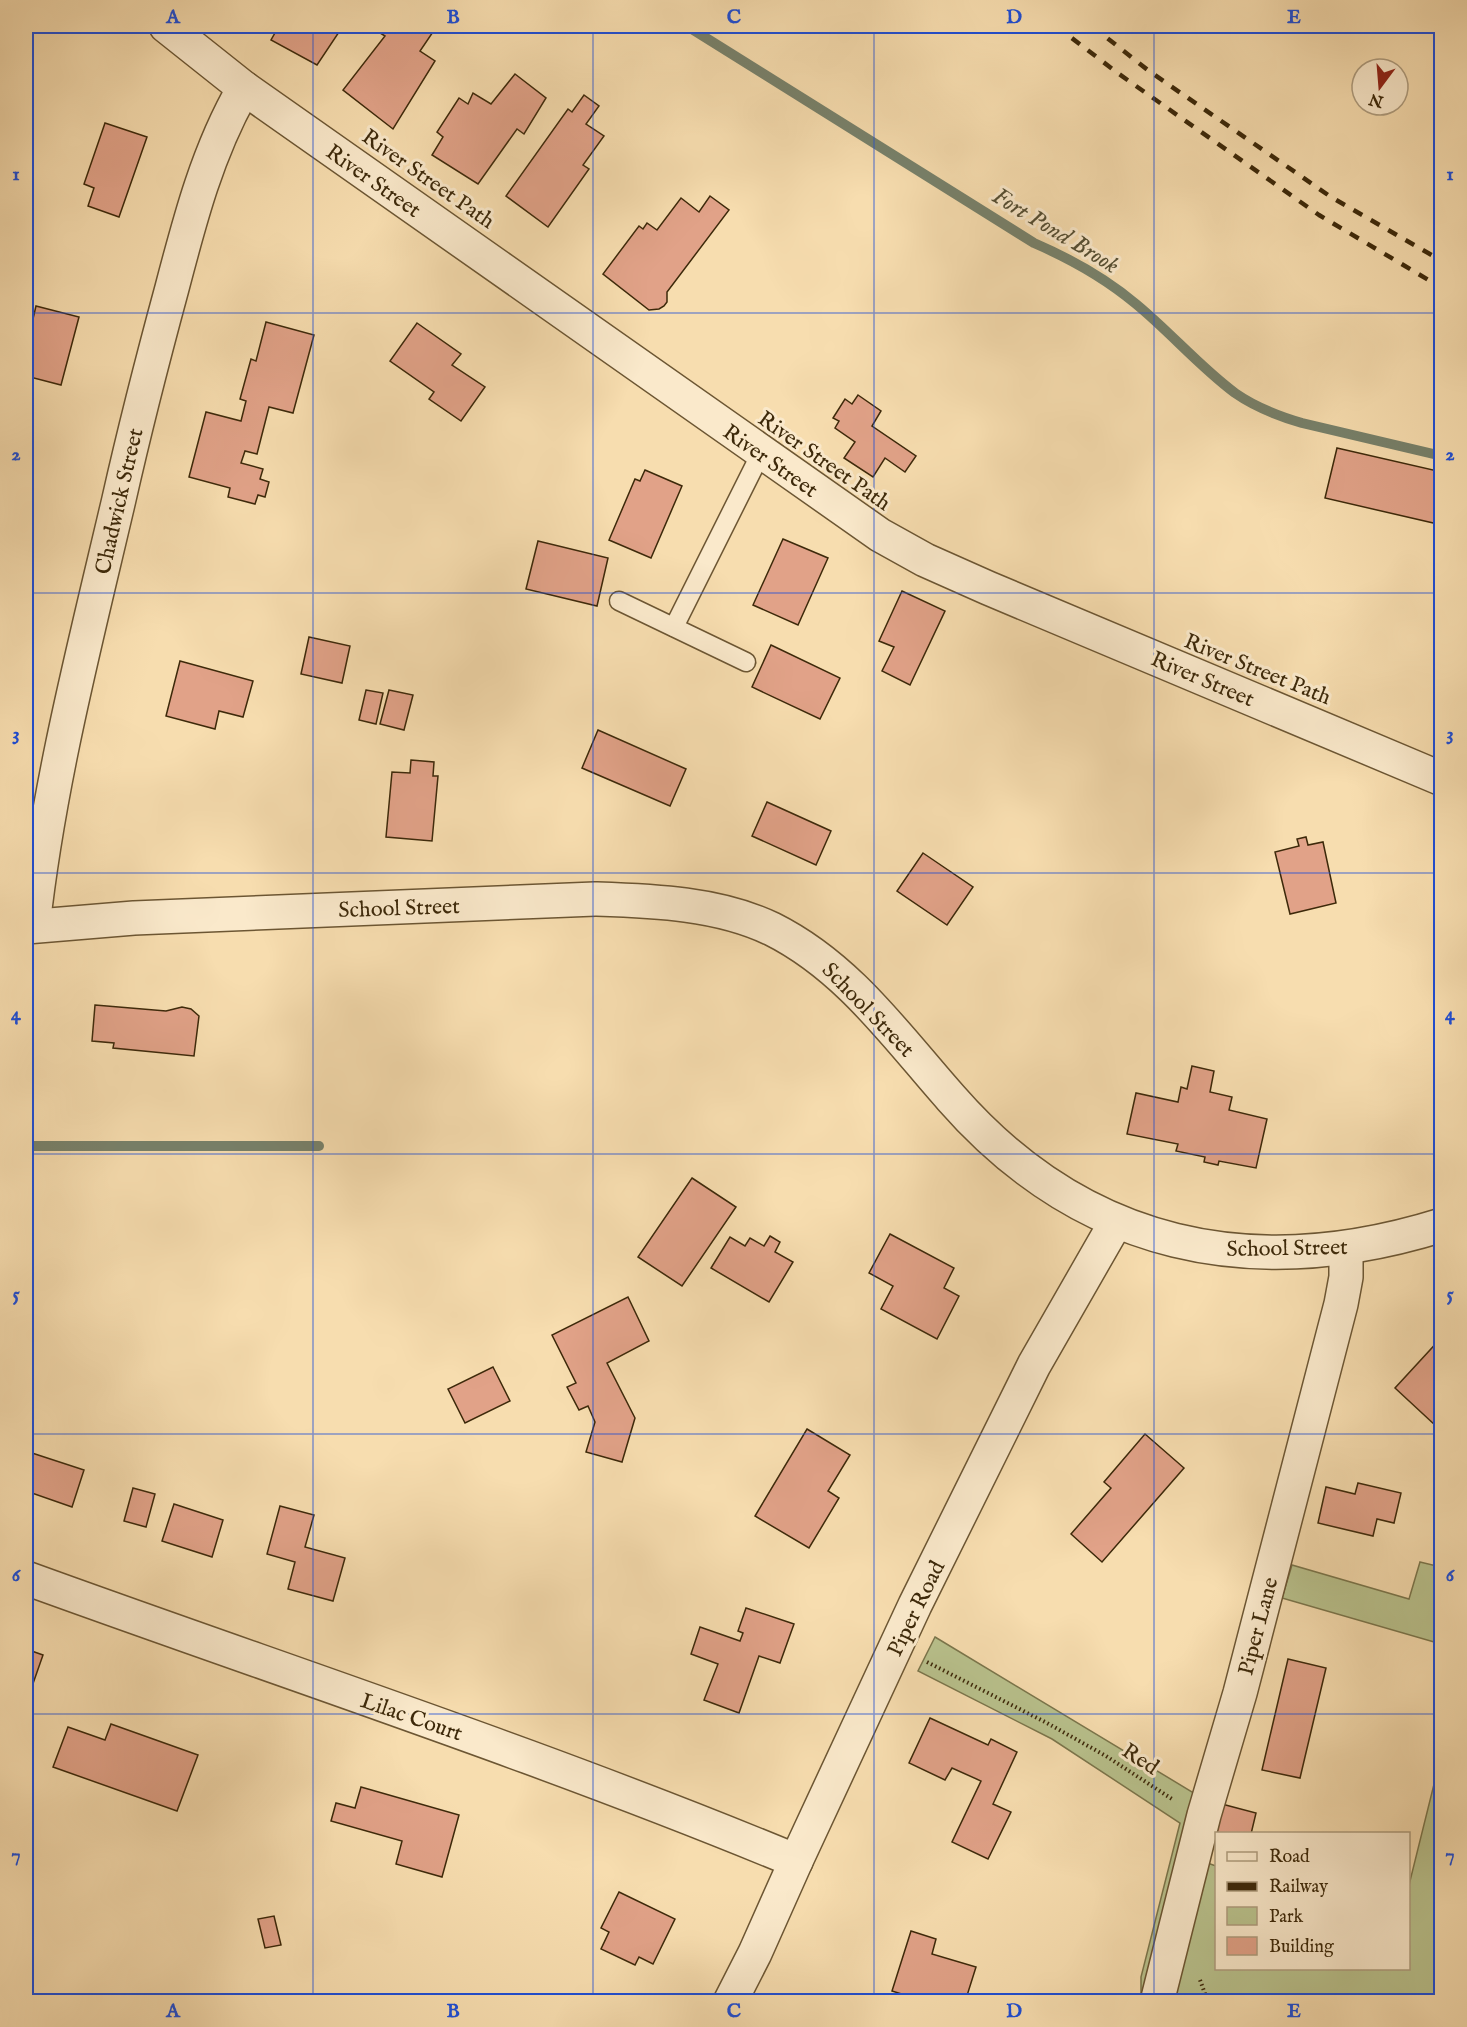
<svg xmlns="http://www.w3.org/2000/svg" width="1467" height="2027" viewBox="0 0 1467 2027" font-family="'IM FELL English',serif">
  <rect width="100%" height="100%" fill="#f7ddaf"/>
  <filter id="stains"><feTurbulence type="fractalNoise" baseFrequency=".00333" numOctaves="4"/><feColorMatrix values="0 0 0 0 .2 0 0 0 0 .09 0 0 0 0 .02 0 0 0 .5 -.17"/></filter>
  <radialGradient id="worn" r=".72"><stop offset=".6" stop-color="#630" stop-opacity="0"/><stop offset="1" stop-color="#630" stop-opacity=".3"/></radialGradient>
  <!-- green -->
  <g fill="#b9c28d" stroke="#7b764c" stroke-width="1.5">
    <polygon points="1420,1562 1441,1567 1441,1644 1282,1598 1292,1565 1409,1599"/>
    <polygon points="935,1637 1212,1804 1199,1860 1216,1866 1216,1968 1408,1968 1409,1885 1441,1756 1441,2001 1141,2001 1141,1977 1180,1823 1052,1739 918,1671"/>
  </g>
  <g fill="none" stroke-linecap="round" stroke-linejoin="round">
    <!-- stream -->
    <g stroke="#77816b" stroke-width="10">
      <path d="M687,26L1034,243C1071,259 1105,278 1136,304C1170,332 1200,367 1235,393C1255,407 1278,416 1302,423L1442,456"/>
      <polyline points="26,1146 319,1146"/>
    </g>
  </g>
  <!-- building -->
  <g fill="#e1a288" stroke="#3d290a" stroke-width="1.5">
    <polygon points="279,26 343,26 317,65 271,40"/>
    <polygon points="381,26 437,26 420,51 435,61 393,129 343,90 385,36 377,31"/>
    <polygon points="515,74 546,98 524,134 517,129 478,184 432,155 443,137 437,132 459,98 468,104 473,93 491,104"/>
    <polygon points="584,95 599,106 586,124 604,136 583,165 589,169 548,227 506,196 568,109 572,112"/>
    <polygon points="105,123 147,137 119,217 88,206 94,188 84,184"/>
    <polygon points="710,196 729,210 667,292 667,302 664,306 659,309 649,310 603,274 639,226 643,229 647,223 657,230 681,198 699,212"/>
    <polygon points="36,306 79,317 61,385 26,376 26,335 29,336"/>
    <polygon points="266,322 314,335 293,413 269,407 257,454 245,451 241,463 263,469 260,479 269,482 265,497 258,495 255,504 228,497 230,488 189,477 206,412 241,421 246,401 240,399 251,359 256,361"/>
    <polygon points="417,323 461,354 452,365 485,387 461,421 429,399 434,392 390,361"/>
    <polygon points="858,395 881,411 872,426 916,456 905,472 885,458 873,477 844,458 855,442 835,428 839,421 833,418 845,399 852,404"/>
    <polygon points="1337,448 1442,472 1442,525 1325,498"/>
    <polygon points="645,470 682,486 651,558 609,540 635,479 640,481"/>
    <polygon points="783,539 828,558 798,625 753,605"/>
    <polygon points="538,541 608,558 597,606 526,589"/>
    <polygon points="902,591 945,611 910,685 882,671 894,647 879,641"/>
    <polygon points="309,637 350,646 342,683 301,674"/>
    <polygon points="771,645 840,678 820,719 752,687"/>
    <polygon points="180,661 253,681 243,717 219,711 215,729 166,716"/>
    <polygon points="366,690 383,693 376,724 359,720"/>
    <polygon points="389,690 413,695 404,730 380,724"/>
    <polygon points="598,730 686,769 670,806 582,768"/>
    <polygon points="411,760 434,762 433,776 438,776 432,841 386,837 392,772 410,773"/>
    <polygon points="767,802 831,831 816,865 752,836"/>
    <polygon points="1306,837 1308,845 1323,842 1336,903 1290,914 1275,852 1299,846 1297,839"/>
    <polygon points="923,853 973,887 947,925 897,891"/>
    <polygon points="95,1005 166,1011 182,1007 191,1009 199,1016 194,1056 113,1048 114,1043 92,1041"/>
    <polygon points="1192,1066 1214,1071 1210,1092 1232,1097 1229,1110 1267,1119 1256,1168 1219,1161 1218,1165 1204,1162 1205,1157 1176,1151 1178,1144 1127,1134 1136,1093 1178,1102 1181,1087 1187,1089"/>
    <polygon points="692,1178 736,1207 682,1286 638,1257"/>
    <polygon points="890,1234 954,1268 944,1288 959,1296 937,1339 881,1309 893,1286 869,1273"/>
    <polygon points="770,1236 780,1242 775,1252 793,1262 769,1302 711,1268 730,1237 745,1246 750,1238 764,1246"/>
    <polygon points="628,1297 649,1341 607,1363 635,1418 622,1462 586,1452 595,1422 588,1406 579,1410 567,1387 576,1383 552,1335"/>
    <polygon points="1442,1337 1442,1420 1436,1426 1395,1388"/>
    <polygon points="493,1367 510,1401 465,1423 448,1389"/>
    <polygon points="807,1429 850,1455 828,1491 839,1498 809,1548 755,1516"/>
    <polygon points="1145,1434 1184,1468 1102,1562 1071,1534 1111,1488 1104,1482"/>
    <polygon points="32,1453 84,1470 72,1507 26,1491 26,1471"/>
    <polygon points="1358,1483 1401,1493 1394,1523 1377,1519 1373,1536 1318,1523 1326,1487 1355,1494"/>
    <polygon points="133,1488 155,1494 146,1527 124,1521"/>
    <polygon points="174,1504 223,1520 212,1557 162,1541"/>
    <polygon points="280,1506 314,1515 305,1547 345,1558 333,1601 288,1589 295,1562 267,1554"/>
    <polygon points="746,1608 794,1624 780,1663 759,1656 739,1713 704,1700 718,1664 691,1654 700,1627 740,1641 743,1633 738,1631"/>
    <polygon points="26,1649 43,1655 29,1695 26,1694"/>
    <polygon points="1288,1659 1326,1668 1300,1778 1262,1770"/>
    <polygon points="930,1718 988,1745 991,1739 1017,1752 993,1804 1011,1812 988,1859 952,1842 981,1781 952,1768 945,1780 909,1763"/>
    <polygon points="111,1724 198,1755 177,1811 53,1767 68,1727 105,1740"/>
    <polygon points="361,1787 459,1815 442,1877 396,1864 402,1841 331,1821 336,1803 355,1808"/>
    <polygon points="1218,1803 1256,1813 1251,1834 1216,1834 1216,1842 1210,1840"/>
    <polygon points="619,1892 675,1919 653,1964 639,1957 635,1965 601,1949 609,1932 601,1928"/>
    <polygon points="274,1916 281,1945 265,1948 258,1919"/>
    <polygon points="911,1931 936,1939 932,1954 976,1967 965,2002 927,2002 892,1991"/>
  </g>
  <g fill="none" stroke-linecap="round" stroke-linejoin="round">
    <defs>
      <g id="service">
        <polyline points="619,601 746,662"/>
        <polyline points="674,627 761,453"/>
      </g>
      <g id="minor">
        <polyline points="166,26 244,88 880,535 925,560 988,588 1442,779"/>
        <path d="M33,926C49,781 86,640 119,499C135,428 153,358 172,288C190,219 208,150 244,88"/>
        <path d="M26,1578C282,1671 543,1756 796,1861"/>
        <polyline points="1157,2002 1204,1815 1240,1693 1341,1304 1346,1277 1346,1248"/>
      </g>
      <g id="tertiary">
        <path d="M26,927L134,918L595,899C653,901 718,903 772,929C848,967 896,1036 951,1098C1083,1249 1253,1284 1442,1225"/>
        <polyline points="730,2002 755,1953 796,1861 915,1605 1034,1365 1116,1222"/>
      </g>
    </defs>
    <!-- service casing -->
    <use href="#service" stroke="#6c5633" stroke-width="21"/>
    <!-- minor casing -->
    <use href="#minor" stroke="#6c5633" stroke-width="36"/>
    <!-- tertiary casing -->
    <use href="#tertiary" stroke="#6c5633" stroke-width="36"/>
    <!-- path -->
    <g stroke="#3d290a" stroke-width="4" stroke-dasharray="1.5 3" stroke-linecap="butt">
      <polyline points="927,1662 1047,1723 1106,1756 1172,1799"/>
      <polyline points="1200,1980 1208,2002"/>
    </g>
    <!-- service -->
    <use href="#service" stroke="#fae9cb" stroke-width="18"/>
    <!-- minor -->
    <use href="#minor" stroke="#fae9cb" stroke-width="33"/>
    <!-- tertiary -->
    <use href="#tertiary" stroke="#fae9cb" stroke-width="33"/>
    <!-- rail -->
    <g stroke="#3d290a" stroke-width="4.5" stroke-dasharray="10 10" stroke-linecap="butt">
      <polyline points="1056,26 1119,74 1319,215 1442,288"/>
      <polyline points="1092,26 1149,71 1331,197 1442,261"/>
    </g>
  </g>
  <!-- grid -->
  <path fill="none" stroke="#1d4ed8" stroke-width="1.5" stroke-opacity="0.55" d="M313,26V2002M593,26V2002M874,26V2002M1154,26V2002M26,313H1442M26,593H1442M26,873H1442M26,1154H1442M26,1434H1442M26,1714H1442"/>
  <g text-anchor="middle" stroke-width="6" stroke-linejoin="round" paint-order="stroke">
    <!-- street labels -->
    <g font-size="22" fill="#3d290a" stroke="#fae9cb">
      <text transform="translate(429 178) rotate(35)" y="8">River Street Path</text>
      <text transform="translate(374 180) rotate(35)" y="8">River Street</text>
      <text transform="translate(771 460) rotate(35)" y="8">River Street</text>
      <text transform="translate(825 460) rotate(35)" y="8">River Street Path</text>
      <text transform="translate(118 501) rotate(-77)" y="8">Chadwick Street</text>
      <text transform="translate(1258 668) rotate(22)" y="8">River Street Path</text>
      <text transform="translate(1203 678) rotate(23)" y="8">River Street</text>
      <text transform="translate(399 907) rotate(-2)" y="8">School Street</text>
      <text transform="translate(869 1009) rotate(46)" y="8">School Street</text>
      <text transform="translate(1287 1247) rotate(-1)" y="8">School Street</text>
      <text transform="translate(915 1608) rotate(-64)" y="8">Piper Road</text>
      <text transform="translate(1257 1626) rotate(-75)" y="8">Piper Lane</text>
      <text transform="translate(412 1716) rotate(19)" y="8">Lilac Court</text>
      <text transform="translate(1141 1758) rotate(33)" y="8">Red</text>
    </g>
    <!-- water labels -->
    <g font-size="24" font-style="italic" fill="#554e32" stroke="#fae9cb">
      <text transform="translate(1056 230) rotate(31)" y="8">Fort Pond Brook</text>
    </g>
  </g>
  <!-- margin -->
  <rect width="1467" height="2027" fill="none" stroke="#f7ddaf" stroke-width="66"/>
  <!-- legend -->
  <rect x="1215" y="1832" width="195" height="138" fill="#fae9cb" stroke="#ae9c7e" stroke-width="1.5"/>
  <rect x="1227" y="1852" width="30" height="9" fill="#fae9cb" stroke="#ae9c7e" stroke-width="1.5"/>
  <text x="1269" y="1862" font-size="18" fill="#3d290a">Road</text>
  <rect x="1227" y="1882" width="30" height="9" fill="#3d290a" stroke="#ae9c7e" stroke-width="1.5"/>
  <text x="1269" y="1892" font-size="18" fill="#3d290a">Railway</text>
  <rect x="1227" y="1907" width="30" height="18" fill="#b9c28d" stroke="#ae9c7e" stroke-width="1.5"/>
  <text x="1269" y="1922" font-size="18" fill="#3d290a">Park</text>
  <rect x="1227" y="1937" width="30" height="18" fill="#e1a288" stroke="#ae9c7e" stroke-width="1.5"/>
  <text x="1269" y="1952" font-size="18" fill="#3d290a">Building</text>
  <!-- north arrow -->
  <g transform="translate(1380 87) rotate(196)"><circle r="28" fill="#fae9cb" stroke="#ae9c7e" stroke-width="1.5"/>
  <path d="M0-4.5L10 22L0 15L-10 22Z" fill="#8f2418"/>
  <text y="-9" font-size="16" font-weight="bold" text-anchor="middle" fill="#3d290a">N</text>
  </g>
  <rect x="33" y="33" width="1401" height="1961" fill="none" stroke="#1d4ed8" stroke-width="2"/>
  <g font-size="20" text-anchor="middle" font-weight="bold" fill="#1d4ed8">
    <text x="173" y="23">A</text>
    <text x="453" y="23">B</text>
    <text x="734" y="23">C</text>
    <text x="1014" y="23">D</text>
    <text x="1294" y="23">E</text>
    <text x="16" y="180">1</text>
    <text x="1450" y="180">1</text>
    <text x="16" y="460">2</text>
    <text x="1450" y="460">2</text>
    <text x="16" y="740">3</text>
    <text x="1450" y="740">3</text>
    <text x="16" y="1020">4</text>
    <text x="1450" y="1020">4</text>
    <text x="16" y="1300">5</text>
    <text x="1450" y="1300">5</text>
    <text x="16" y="1581">6</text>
    <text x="1450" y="1581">6</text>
    <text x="16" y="1861">7</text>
    <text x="1450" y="1861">7</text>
    <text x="173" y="2017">A</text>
    <text x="453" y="2017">B</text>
    <text x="734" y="2017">C</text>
    <text x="1014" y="2017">D</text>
    <text x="1294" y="2017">E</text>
  </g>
  <rect width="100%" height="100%" filter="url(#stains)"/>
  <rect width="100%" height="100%" fill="url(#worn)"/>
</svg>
